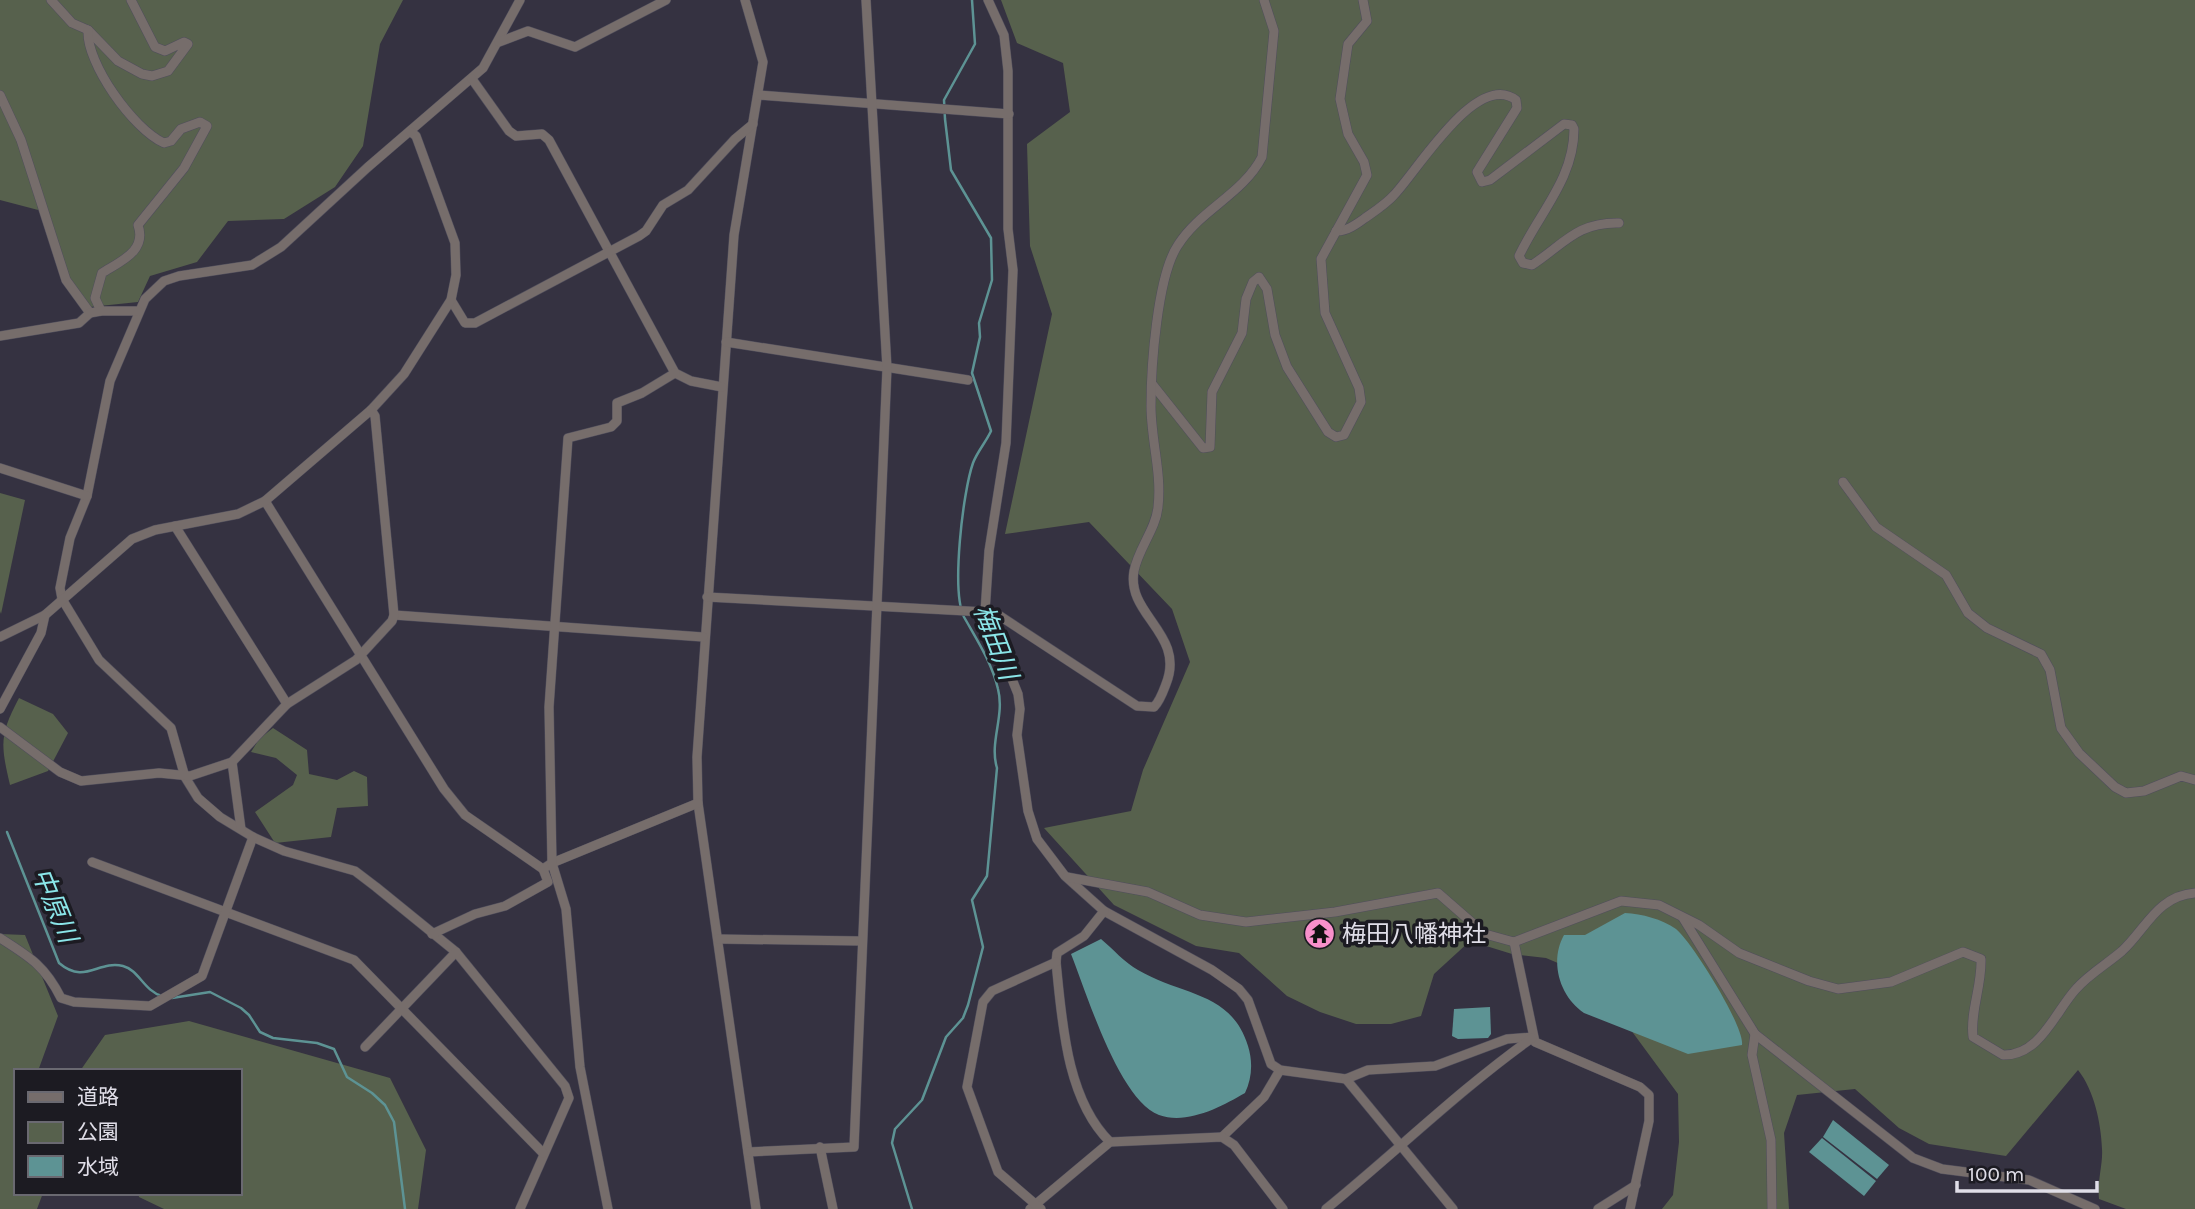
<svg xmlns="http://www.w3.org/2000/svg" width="2195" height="1209" viewBox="0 0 2195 1209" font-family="Karla,'Noto Sans JP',sans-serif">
  <rect width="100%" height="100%" fill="#353241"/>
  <!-- green -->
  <g fill="#57614d">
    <polygon points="0,0 403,0 380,44 363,146 335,187 284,219 228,221 197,262 150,276 138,302 90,307 75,297 42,211 0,200"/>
    <path d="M1001,0H2195V1209H2126L2099,1199C2097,1181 2103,1165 2102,1149C2101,1123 2094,1090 2078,1070L2006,1156L1929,1144L1899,1128L1855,1089L1797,1095L1784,1133L1789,1209H1662L1673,1195L1679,1142L1678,1094L1625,1022L1579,972L1546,958L1512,954L1470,941L1434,974L1421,1016L1391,1024H1356L1320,1012L1287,996L1239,953L1196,946L1114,905L1044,828L1131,811L1143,770L1190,662L1172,609L1089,522L1005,534L1052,314L1030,246L1027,144L1070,112L1063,63L1017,43Z"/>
    <polygon points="0,493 25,500 1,614 0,611"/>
    <path d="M19,698L53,714L68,733L48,771L10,785C0,743 0,734 19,698Z"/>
    <polygon points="273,728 307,750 309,774 337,780 354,771 367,777 368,806 337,808 331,837 275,843 255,812 293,785 297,775 276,758 251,752 259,739"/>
    <polygon points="0,934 25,935 58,1016 38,1071 16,1071 16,1193 43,1193 37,1209 0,1209"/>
    <polygon points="189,1021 390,1078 426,1150 418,1209 164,1209 139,1197 138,1193 240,1193 240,1071 80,1071 105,1035"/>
  </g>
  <!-- water -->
  <g fill="#5d9394">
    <path d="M1625,913C1642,914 1662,919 1676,929C1692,942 1745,1027 1742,1045L1688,1054L1584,1013C1560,997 1549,962 1564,935H1585Z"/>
    <path d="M1101,939C1113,949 1125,963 1138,970C1182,996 1231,991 1248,1046C1253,1062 1252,1078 1245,1093C1221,1107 1187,1125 1159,1115C1119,1100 1087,994 1071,954Z"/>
    <polygon points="1490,1007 1491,1034 1488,1038 1458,1039 1452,1036 1454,1009"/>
    <polygon points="1833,1120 1889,1165 1877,1179 1823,1137"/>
    <polygon points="1822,1138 1876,1181 1864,1196 1809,1152"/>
  </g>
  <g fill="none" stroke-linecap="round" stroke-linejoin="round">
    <!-- stream -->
    <g stroke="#5d9394" stroke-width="2.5">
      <path d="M7,832L59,963C85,985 98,960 123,966C139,970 144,991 162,996"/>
      <polyline points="172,998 210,992 241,1008 249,1015 260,1032 273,1038 317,1043 334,1049 347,1077 372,1093 385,1105 394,1122 405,1209"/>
      <path d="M912,1209L892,1143L895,1129L922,1100L946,1037L963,1018L968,1005L983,947L972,900L987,876L997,768C989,742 1005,716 998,689C992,663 977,640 964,617C951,591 963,491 973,463C977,452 986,442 991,431L972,373L980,337L979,323L992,280L991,238L951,170L945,119L944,100L975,44L972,0"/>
    </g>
    <defs>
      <g id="minor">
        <polyline points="51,0 72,23 88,30 118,61 142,74 152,76 168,71 188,44 184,42 165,51 155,47 131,0"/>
        <polyline points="520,0 483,68 368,167 281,247 252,265 179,276 164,281 145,299 110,381 87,496 70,538 60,588 62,599 99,660 171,728 185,777 198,798 220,817 253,837 284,851 355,871 376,887 456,952 565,1086 569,1098 520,1209"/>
        <polyline points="745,0 763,62 734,235 697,757 698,803 756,1209"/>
        <polyline points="988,0 1004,35 1008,71 1008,229 1013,270 1006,443 989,551 985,612 1018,694 1020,709 1017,735 1028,811 1037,839 1065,876 1104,911 1212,970 1239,989 1248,1000 1271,1064 1280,1070 1346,1079 1368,1070 1435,1066 1507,1039 1533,1037"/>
        <path d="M88,30C86,63 133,129 164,143L171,141L181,129L200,122L207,126L184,168L138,225C147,251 121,261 102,273L95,298L101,311"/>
        <polyline points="499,42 528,31 575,47 666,0"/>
        <polyline points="472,79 509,131 516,136 542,134 549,140 675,373 691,381 722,387"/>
        <polyline points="0,95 21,140 66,280 90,313"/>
        <polyline points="759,95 1009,114"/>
        <path d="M1336,231C1346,232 1357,224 1365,218C1375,211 1386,204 1394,195C1418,170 1477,70 1516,100L1517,108L1477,172L1482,182L1490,180L1564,124L1572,125L1574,129C1574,179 1539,213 1519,256L1523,263L1532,265C1564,244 1577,222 1619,223"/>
        <polyline points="451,300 465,323 475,323 639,236 646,231 663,205 688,190 735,139 753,124"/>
        <polyline points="0,336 79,323 90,313 101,311 138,311"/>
        <polyline points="726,342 968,380"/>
        <polyline points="1153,385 1203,448 1210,447 1212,392 1242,333 1246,299 1253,282 1259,277 1267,289 1275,335 1287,367 1328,432 1336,437 1344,435 1361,402 1359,388 1325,313 1321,259 1367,175 1364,162 1348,134 1340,99 1348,44 1367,21 1363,0"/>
        <polyline points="0,468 87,496"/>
        <polyline points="1843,482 1876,527 1946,575 1968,613 1987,628 2041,654 2050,670 2061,728 2079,753 2115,787 2126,793 2144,791 2181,776 2195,780"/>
        <polyline points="265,501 444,789 465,815 543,869"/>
        <polyline points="175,526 287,704"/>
        <path d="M707,597L985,612L1000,616L1137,706L1154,707C1160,701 1163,692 1166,684C1186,634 1126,615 1134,571C1138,549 1156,529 1158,507C1162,473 1151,440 1151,406C1151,368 1157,276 1178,245C1200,210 1243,194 1262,157L1274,31L1264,0"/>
        <polyline points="394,615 703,637"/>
        <polyline points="0,637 45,615 132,539 155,530 238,514 265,501 371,410 404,374 451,300 456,275 455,243 416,136 411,132"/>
        <polyline points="0,709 41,633 45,615"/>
        <polyline points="0,727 60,772 81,781 159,773 190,776 232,762 287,704 356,660 392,621 394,615 375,416 371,410"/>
        <polyline points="232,762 241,829"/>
        <polyline points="92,862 354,960 543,1153"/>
        <path d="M1067,877L1148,892L1200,915L1246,922L1335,912L1438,893L1485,934L1514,942L1621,901L1659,905L1699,925L1739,953L1809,981L1838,989L1891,982L1963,952L1981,959C1982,986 1970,1011 1973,1037L2003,1055C2040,1056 2055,1012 2076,989C2089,974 2107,964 2122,951C2146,929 2157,896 2195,893"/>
        <path d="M1104,911L1084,936L1057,953L1056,962C1062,1020 1066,1099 1110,1142"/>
        <polyline points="1683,918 1755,1034 1913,1158 1942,1169 2029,1180 2095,1209"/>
        <polyline points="432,934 475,914 505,906 548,882 543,869 552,863 698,803"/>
        <path d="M0,938C30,957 45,966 61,998L74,1002L150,1006L202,976L253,837"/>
        <polyline points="718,939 861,941"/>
        <polyline points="1514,942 1535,1042 1640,1087 1649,1095 1649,1121 1630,1209"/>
        <polyline points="1755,1034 1752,1055 1771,1140 1772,1209"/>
        <polyline points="365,1047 456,952"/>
        <polyline points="1346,1079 1453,1209"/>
        <polyline points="1222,1137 1264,1097 1280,1070"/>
        <polyline points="820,1147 833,1209"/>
        <polyline points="748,1152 854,1147 887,368 866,0"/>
        <polyline points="608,1209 580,1067 566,909 552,863 549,707 568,438 611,427 617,421 617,403 642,393 675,373"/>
        <polyline points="1030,1209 1110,1142 1222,1137 1234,1145 1283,1209"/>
        <polyline points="1041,1209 998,1172 967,1087 983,1002 992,991 1056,962"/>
        <path d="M1326,1209C1395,1153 1459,1090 1532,1038"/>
        <polyline points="1598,1209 1636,1185"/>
      </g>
    </defs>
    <!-- minor casing -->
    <use href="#minor" stroke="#504e5c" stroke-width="10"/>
    <!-- minor -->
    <use href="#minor" stroke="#766d6b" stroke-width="9"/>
  </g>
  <!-- icons -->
  <defs>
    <symbol id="temple-disc" viewBox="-11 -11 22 22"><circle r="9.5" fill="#f890cb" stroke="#1c1b22"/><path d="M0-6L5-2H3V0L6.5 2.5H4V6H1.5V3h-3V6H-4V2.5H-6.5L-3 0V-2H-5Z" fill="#111"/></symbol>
  </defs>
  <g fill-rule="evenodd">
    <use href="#temple-disc" x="1302" y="916" width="35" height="35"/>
  </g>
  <g text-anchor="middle" stroke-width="7" stroke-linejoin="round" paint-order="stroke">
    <!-- poi labels -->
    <g font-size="24" fill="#e0dee8" stroke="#1c1b22" text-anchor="start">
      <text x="1342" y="942">梅田八幡神社</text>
    </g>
    <!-- water labels -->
    <g font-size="26" font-style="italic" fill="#8be6e9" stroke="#1c1b22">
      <text transform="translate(996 642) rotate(69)" y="9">梅田川</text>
      <text transform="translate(55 905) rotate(68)" y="9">中原川</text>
    </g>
  </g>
  <!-- legend -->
  <rect x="14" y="1069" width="228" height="126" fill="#1c1b22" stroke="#6a6971" stroke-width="2"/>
  <rect x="28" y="1092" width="35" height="10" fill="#766d6b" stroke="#6a6971" stroke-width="2"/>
  <text x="77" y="1104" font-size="21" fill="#e0dee8">道路</text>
  <rect x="28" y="1122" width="35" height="21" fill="#57614d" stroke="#6a6971" stroke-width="2"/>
  <text x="77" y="1139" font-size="21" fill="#e0dee8">公園</text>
  <rect x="28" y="1156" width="35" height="21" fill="#5d9394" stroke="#6a6971" stroke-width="2"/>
  <text x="77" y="1174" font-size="21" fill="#e0dee8">水域</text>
  <!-- scale -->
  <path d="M1957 1181v10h140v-10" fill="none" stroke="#e0dee8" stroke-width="3.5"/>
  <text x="1968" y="1181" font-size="21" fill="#e0dee8" stroke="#1c1b22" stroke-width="5" paint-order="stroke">100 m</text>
</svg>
